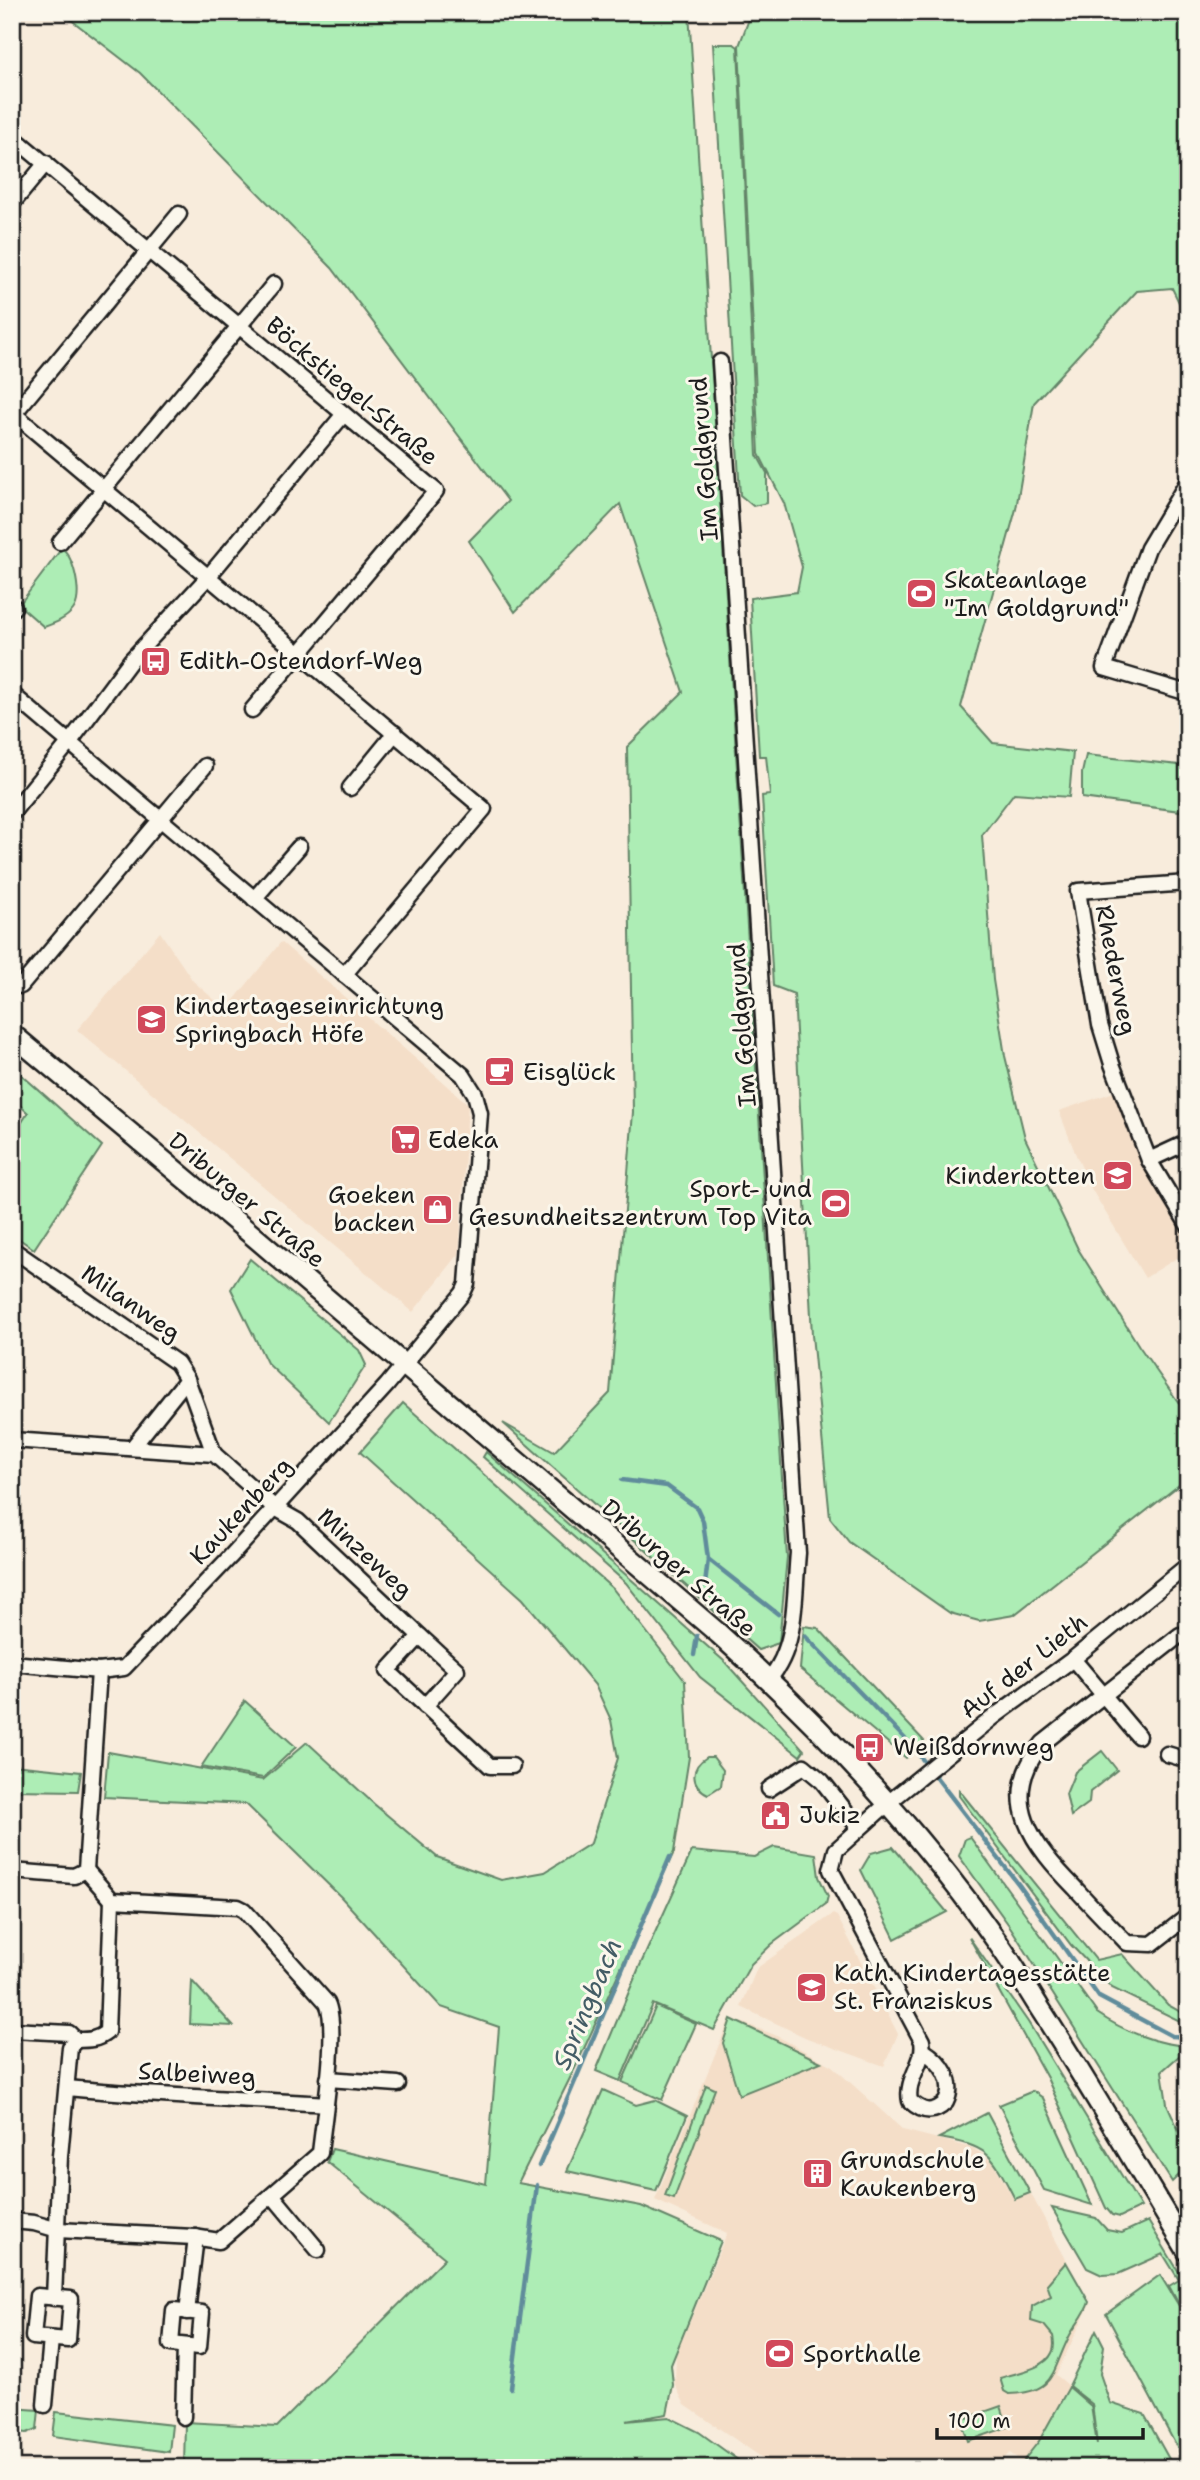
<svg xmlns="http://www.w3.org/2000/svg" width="1200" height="2480" viewBox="0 0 1200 2480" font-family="'Shantell Sans',sans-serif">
  <rect width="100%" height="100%" fill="#f8ecdc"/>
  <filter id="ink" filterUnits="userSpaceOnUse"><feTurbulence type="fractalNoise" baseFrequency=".0143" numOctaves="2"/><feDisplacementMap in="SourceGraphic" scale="14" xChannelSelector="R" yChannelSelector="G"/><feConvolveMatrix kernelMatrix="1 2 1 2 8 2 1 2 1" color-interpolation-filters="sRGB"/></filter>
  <g filter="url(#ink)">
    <!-- built -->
    <g fill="#f4dec8">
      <polygon points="160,932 193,981 226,1010 281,942 468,1104 459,1254 413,1312 77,1030"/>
      <polygon points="1114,1092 1127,1128 1163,1201 1188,1239 1188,1251 1145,1278 1092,1190 1076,1155 1059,1111"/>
      <polygon points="833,1914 837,1916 898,2034 884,2066 807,2038 741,2007 757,1968"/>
      <polygon points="730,2018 775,2035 832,2066 903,2130 973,2148 993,2162 1014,2200 1031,2194 1090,2304 1056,2375 1092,2405 1099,2461 1086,2468 1031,2468 1010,2453 993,2468 777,2468 685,2405 675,2385 676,2355 727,2233 655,2200"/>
    </g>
    <!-- green -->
    <g fill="#adedb5" stroke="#648468" stroke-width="2">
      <polygon points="61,12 189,12 181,22 191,12 689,12 787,1557 779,1643 758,1650 503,1423 554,1452 610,1393 633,1112 627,747 683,692 620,504 515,612 469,541 508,501 332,268 140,73"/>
      <polygon points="735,12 1188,12 1188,321 1172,288 1137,291 1034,403 1016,509 961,707 993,743 1073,752 1069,797 1014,793 982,835 993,980 1005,1056 1025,1138 1078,1249 1139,1346 1188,1416 1188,1478 1014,1615 979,1621 950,1613 849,1542 830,1518 812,1335 794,994 773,986 762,796 770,795 766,756 759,756 750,598 797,592 802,567 784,503 759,454 739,46 749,19 742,19"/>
      <polygon points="713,44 734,44 738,47 757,455 767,473 767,503 753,506 740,495"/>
      <path d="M62,548C75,559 83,597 73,610C66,619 55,623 44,627L19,605Z"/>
      <polygon points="1086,755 1188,766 1188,812 1082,798 1082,773"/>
      <polygon points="15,1069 102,1146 34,1249 12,1234 12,1137 28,1113 12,1098 12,1073"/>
      <polygon points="250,1259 359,1350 366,1365 329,1422 267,1363 231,1289"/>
      <polygon points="403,1403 613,1589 685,1681 689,1757 674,1852 576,2066 518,2183 641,2206 721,2241 671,2365 673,2385 667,2414 626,2421 669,2417 699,2432 749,2468 184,2467 185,2422 277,2427 445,2258 327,2162 332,2149 486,2184 499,2027 441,2007 341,1897 246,1804 104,1797 108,1752 263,1780 307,1742 374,1804 437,1857 501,1880 545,1872 591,1843 618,1758 611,1720 595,1685 523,1599 360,1452"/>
      <polygon points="486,1452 724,1661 804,1750 800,1756 700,1677 626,1583 483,1457"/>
      <polygon points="804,1626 818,1628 924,1741 906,1758 800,1669"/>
      <polygon points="245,1701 296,1747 263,1778 201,1767"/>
      <polygon points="1102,1751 1117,1770 1090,1792 1089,1803 1071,1816 1066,1794 1075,1772"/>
      <path d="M707,1757H713L723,1770L721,1786L708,1794C690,1785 690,1767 707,1757Z"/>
      <polygon points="12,1765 81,1772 78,1791 12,1790"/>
      <polygon points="959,1790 1096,1960 1122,1954 1168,2005 1188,2016 1188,2025 1112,1988 1071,1945 959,1796"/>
      <path d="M970,1837L1097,2013C1123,2031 1156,2044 1188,2046V2056H1179L1162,2071L1167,2104L1188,2151L1187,2167L1172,2182L1011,1928L959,1856L965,1839Z"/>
      <polygon points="774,1847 816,1854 819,1877 828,1896 826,1904 772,1944 751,1964 714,2030 653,2004 620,2081 596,2071 638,1970 692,1851 754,1857"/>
      <polygon points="893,1847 947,1912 895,1939 861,1870 871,1853"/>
      <polygon points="969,1937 1028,2022 1141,2207 1120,2217 1112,2215 1106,2208 1047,2078"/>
      <polygon points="192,1981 233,2026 190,2024"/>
      <polygon points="656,2006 696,2024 662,2100 622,2082"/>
      <polygon points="731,2019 821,2062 739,2095 723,2043"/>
      <polygon points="706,2085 715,2089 674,2199 665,2196"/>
      <polygon points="603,2090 636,2105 655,2100 687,2116 656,2191 567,2171"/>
      <polygon points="1033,2091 1043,2098 1092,2205 1044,2190 999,2105"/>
      <path d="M987,2113L1030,2193L1015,2199C992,2155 990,2146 939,2138Z"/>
      <polygon points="1052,2208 1096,2218 1107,2230 1122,2233 1148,2221 1188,2287 1188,2468 1106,2314 1160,2275 1184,2314 1169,2286 1179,2280 1163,2254 1118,2274 1102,2275 1087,2268"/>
      <path d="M1066,2262L1089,2302C1085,2315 1076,2324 1070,2335C1051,2371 1057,2393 1009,2394L1004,2391L1000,2378C1015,2373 1045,2369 1052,2353C1055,2348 1054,2341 1053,2336L1044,2325L1031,2321L1032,2306L1051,2296L1047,2284Z"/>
      <polygon points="1096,2330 1104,2346 1100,2374 1110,2403 1144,2414 1174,2468 1088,2468 1099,2460 1085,2468 1034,2468 1024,2460 1039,2441 1069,2387 1091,2406 1097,2444 1092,2404 1069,2386"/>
      <polygon points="1001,2406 1008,2427 968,2441 961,2420"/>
      <polygon points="12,2408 39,2410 37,2429 27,2433 12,2431"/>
      <polygon points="56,2412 172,2425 169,2452 53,2436"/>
    </g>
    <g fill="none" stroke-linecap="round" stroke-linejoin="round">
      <!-- stream -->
      <g stroke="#608c9b" stroke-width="4.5">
        <polyline points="12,1017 18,1022"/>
        <polyline points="622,1480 667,1486 697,1508 703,1521 708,1559 705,1585"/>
        <polyline points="708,1559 778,1614"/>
        <polyline points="805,1636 913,1747 1019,1885 1099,1997 1172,2036 1188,2037"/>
        <polyline points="694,1655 697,1636"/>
        <polyline points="539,2166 670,1857"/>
        <polyline points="511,2388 537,2185"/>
      </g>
      <defs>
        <g id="minor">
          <polyline points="12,136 436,491 252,710"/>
          <polyline points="12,204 46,163"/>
          <path d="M720,362L798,1553C794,1594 798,1647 769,1679"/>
          <polyline points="12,412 484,809 344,975"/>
          <polyline points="12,416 179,214"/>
          <polyline points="1188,481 1148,548 1104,668 1188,693"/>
          <polyline points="60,542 274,284"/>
          <polyline points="12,609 14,607"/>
          <polyline points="12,694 463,1075 475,1094 480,1113 467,1284 463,1293 387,1385 230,1557 124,1668 99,1671 12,1663"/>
          <polyline points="350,788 395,733"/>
          <polyline points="12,813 69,743 131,660 208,577 344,414"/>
          <polyline points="1188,883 1078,891 1100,1025 1112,1064 1149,1160 1188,1142"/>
          <polyline points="254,899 299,847"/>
          <polyline points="21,986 205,766"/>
          <polyline points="1149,1160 1188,1225"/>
          <polyline points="12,1249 177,1363 187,1379 214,1454"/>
          <polyline points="12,1440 214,1454 275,1508 298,1521 420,1636 388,1671 490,1766 512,1766"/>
          <polyline points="132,1448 187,1379"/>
          <path d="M1180,1635L1043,1743C996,1800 1034,1846 1075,1888C1092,1907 1110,1925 1127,1943L1152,1944L1188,1916"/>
          <polyline points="420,1636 457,1670 425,1706"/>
          <polyline points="1073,1659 1138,1736"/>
          <polyline points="1167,1754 1184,1759 1188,1764"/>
          <polyline points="769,1789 804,1766 822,1781 859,1828"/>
          <polyline points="12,1871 74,1876 86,1870 99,1671"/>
          <path d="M12,2030L69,2033L76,2040C89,2040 97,2040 107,2032L112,1900"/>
          <path d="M924,2051C941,2062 956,2081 946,2102C933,2115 922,2112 910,2101C905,2079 926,2062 922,2041L831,1870L836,1850L888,1803L995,1716L1073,1659L1188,1565"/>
          <polyline points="328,2079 398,2084"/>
          <path d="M67,2088C153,2096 239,2099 326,2104"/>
          <polyline points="273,2196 318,2250"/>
          <path d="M12,2221L34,2223L58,2230L194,2237L219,2241L320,2153C323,2123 339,2027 327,2003L244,1910L238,1907L112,1900L86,1870"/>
          <polygon points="37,2296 71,2299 68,2340 33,2337"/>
          <polyline points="54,2298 60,2156 70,2047 76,2040"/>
          <polygon points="174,2310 202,2313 199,2347 171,2344"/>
          <polyline points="187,2312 196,2237"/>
          <polyline points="45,2405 51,2339"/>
          <polyline points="183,2417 185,2346"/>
        </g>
        <path id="secondary" d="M12,1034L257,1239L719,1634C820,1725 914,1824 993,1936C1010,1959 1024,1983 1039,2007C1091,2087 1139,2170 1188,2252"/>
      </defs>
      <!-- minor casing -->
      <use href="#minor" stroke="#1c1c1c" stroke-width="19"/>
      <!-- secondary casing -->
      <use href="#secondary" stroke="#1c1c1c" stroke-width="24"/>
      <!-- minor -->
      <use href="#minor" stroke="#fbf7ec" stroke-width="14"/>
      <!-- secondary -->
      <use href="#secondary" stroke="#fbf7ec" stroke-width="19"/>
    </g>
  </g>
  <!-- icons -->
  <defs>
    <symbol id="stadium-square" viewBox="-11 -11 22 22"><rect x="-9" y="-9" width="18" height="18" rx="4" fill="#d1495b" stroke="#fbf7ec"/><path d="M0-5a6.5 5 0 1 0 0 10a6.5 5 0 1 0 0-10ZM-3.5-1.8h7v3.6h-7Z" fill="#fff"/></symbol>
    <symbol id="bus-square" viewBox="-11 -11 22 22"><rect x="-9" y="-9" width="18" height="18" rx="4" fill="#d1495b" stroke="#fbf7ec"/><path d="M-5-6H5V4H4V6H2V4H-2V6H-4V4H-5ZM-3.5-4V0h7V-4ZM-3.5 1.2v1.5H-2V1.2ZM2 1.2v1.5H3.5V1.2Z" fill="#fff"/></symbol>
    <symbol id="school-square" viewBox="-11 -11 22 22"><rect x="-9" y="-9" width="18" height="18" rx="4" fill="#d1495b" stroke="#fbf7ec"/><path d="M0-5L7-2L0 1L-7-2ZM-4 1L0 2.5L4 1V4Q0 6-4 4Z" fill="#fff"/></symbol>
    <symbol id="cafe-square" viewBox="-11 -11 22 22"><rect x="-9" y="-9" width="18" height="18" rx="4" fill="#d1495b" stroke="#fbf7ec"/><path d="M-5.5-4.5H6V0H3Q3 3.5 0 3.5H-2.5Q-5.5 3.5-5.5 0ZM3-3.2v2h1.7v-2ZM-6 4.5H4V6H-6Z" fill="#fff"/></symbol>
    <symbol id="supermarket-square" viewBox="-11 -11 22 22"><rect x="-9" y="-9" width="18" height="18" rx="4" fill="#d1495b" stroke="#fbf7ec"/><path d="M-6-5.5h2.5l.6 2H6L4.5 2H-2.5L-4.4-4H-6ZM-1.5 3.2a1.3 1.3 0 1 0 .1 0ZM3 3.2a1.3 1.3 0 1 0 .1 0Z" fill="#fff"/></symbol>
    <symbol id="shop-square" viewBox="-11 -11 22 22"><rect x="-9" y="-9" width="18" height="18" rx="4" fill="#d1495b" stroke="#fbf7ec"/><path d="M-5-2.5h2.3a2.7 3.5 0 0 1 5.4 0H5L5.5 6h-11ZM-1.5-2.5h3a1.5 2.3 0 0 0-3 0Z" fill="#fff"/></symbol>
    <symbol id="civic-square" viewBox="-11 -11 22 22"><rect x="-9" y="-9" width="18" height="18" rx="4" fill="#d1495b" stroke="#fbf7ec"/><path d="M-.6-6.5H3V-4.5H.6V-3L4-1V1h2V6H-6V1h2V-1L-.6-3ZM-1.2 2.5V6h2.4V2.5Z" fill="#fff"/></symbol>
    <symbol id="building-square" viewBox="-11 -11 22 22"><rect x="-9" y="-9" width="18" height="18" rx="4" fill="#d1495b" stroke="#fbf7ec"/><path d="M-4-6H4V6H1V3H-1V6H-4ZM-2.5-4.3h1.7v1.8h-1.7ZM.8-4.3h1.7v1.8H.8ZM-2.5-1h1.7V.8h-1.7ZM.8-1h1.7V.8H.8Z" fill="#fff"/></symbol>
  </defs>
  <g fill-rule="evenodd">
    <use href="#stadium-square" x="904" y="576" width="35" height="35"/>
    <use href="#bus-square" x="138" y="644" width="35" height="35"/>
    <use href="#school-square" x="134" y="1002" width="35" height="35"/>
    <use href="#cafe-square" x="482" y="1054" width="35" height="35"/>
    <use href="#supermarket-square" x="388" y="1122" width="35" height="35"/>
    <use href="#school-square" x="1100" y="1158" width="35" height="35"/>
    <use href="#stadium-square" x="818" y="1186" width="35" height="35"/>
    <use href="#shop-square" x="420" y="1192" width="35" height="35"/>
    <use href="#bus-square" x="852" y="1730" width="35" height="35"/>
    <use href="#civic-square" x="758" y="1798" width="35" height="35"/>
    <use href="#school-square" x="794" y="1970" width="35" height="35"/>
    <use href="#building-square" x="800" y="2156" width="35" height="35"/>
    <use href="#stadium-square" x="762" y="2336" width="35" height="35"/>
  </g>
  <g text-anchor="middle" stroke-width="6" stroke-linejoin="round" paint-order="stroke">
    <!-- street labels -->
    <g font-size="24" fill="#1c1c1c" stroke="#fbf7ec">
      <text transform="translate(352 391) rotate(40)" y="8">Böckstiegel-Straße</text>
      <text transform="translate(704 459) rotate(-94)" y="8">Im Goldgrund</text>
      <text transform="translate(1116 970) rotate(79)" y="8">Rhederweg</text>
      <text transform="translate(742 1025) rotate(-94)" y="8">Im Goldgrund</text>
      <text transform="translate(247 1200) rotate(40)" y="8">Driburger Straße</text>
      <text transform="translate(131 1303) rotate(35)" y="8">Milanweg</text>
      <text transform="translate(241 1511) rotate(-47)" y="8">Kaukenberg</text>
      <text transform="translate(365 1553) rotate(43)" y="8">Minzeweg</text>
      <text transform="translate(679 1568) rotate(41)" y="8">Driburger Straße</text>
      <text transform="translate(1024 1666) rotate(-38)" y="8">Auf der Lieth</text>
      <text transform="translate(197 2074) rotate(3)" y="8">Salbeiweg</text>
    </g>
    <!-- poi labels -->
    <g font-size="24" fill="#1c1c1c" stroke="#fbf7ec" text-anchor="start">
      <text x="944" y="588">Skateanlage<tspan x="944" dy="28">"Im Goldgrund"</tspan></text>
      <text x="179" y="669">Edith-Ostendorf-Weg</text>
      <text x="175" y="1014">Kindertageseinrichtung<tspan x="175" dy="28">Springbach Höfe</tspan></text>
      <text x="523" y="1080">Eisglück</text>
      <text x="428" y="1148">Edeka</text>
      <text x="1095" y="1184" text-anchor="end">Kinderkotten</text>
      <text x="812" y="1197" text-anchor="end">Sport- und<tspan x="812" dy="28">Gesundheitszentrum Top Vita</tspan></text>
      <text x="415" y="1203" text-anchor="end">Goeken<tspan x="415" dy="28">backen</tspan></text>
      <text x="893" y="1755">Weißdornweg</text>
      <text x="799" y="1823">Jukiz</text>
      <text x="834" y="1981">Kath. Kindertagesstätte<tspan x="834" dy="28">St. Franziskus</tspan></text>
      <text x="840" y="2168">Grundschule<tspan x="840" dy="28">Kaukenberg</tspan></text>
      <text x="803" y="2362">Sporthalle</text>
    </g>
    <!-- water labels -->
    <g font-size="26" font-style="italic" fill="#445d66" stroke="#fbf7ec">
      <text transform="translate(587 2004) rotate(-67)" y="9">Springbach</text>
    </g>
  </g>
  <!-- margin -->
  <rect width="1200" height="2480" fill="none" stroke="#fbf7ec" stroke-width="42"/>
  <rect x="21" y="21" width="1158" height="2438" fill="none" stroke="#1c1c1c" stroke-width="2.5" filter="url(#ink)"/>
  <!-- scale -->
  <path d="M937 2428v10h206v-10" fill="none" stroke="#1c1c1c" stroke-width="3.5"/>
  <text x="948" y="2428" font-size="21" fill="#1c1c1c" stroke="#fbf7ec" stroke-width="5" paint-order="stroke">100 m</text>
</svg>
